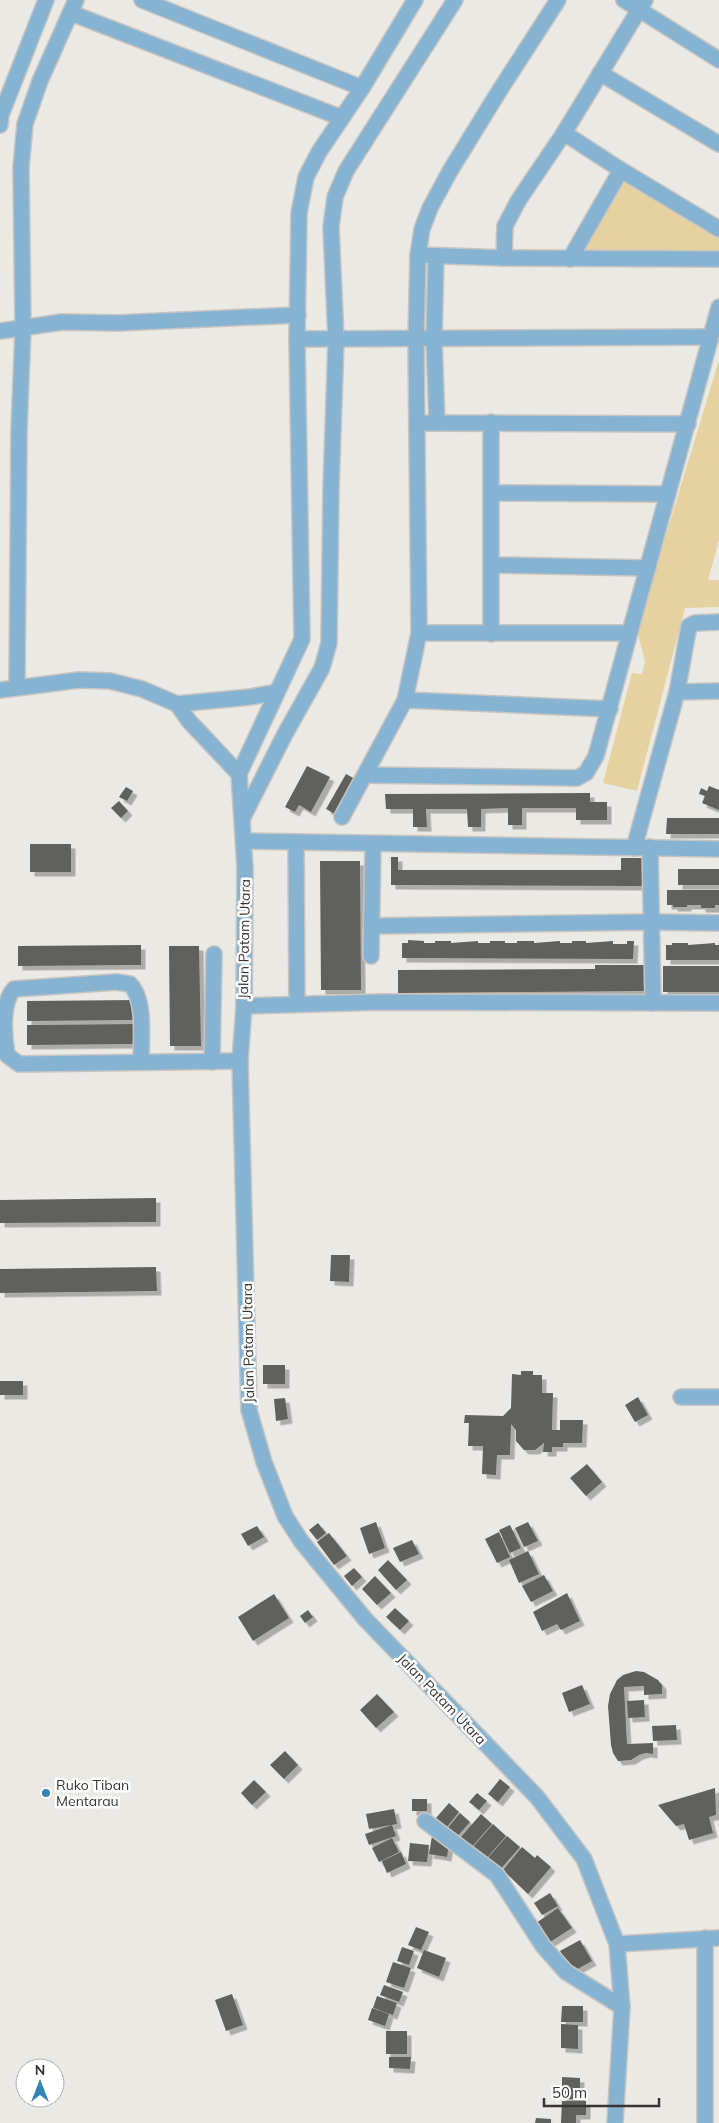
<svg xmlns="http://www.w3.org/2000/svg" width="719" height="2123" viewBox="0 0 719 2123" font-family="Mulish,sans-serif">
  <defs>
    <filter id="shadow"><feDropShadow dx="4.5" dy="4.5" stdDeviation="0" flood-color="#0004"/></filter>
  </defs>
  <rect width="100%" height="100%" fill="#ebe9e4"/>
  <!-- green -->
  <g fill="#e6d1a1">
    <polygon points="621,170 719,229 719,259 570,259"/>
    <polygon points="719,360 719,540 708,580 719,580 719,607 685,608 637,791 603,783 632,673 642,674 645,661 637,631"/>
  </g>
  <!-- building -->
  <g fill="#61605c" filter="url(#shadow)">
    <polygon points="307,766 330,777 311,812 299,805 295,812 285,807"/>
    <polygon points="346,774 359,781 340,817 326,809"/>
    <polygon points="709,786 719,790 719,810 702,803 705,796 699,794 701,788 707,791"/>
    <polygon points="126,787 133,791 127,801 119,797"/>
    <polygon points="590,793 590,802 607,802 607,820 576,820 576,808 522,808 522,825 508,825 508,808 481,809 481,827 468,827 467,809 426,809 427,827 413,827 413,809 386,809 385,794"/>
    <polygon points="119,801 128,811 121,818 111,808"/>
    <polygon points="667,818 719,818 719,834 666,834"/>
    <rect x="30" y="844" width="41" height="28"/>
    <polygon points="391,857 398,857 398,870 621,870 621,858 642,858 642,886 391,885"/>
    <polygon points="320,861 360,861 361,990 321,990"/>
    <rect x="678" y="869" width="41" height="16"/>
    <polygon points="667,890 719,890 719,905 715,905 715,908 701,908 701,905 687,905 687,907 673,907 673,905 667,905"/>
    <polygon points="408,940 424,941 424,943 435,943 435,941 451,941 451,943 478,941 478,943 490,943 490,941 505,941 505,943 517,943 517,941 534,941 534,943 560,941 560,943 572,943 572,941 586,941 586,943 613,941 613,944 627,944 627,941 634,941 633,959 402,958 402,943 408,943"/>
    <polygon points="672,943 688,943 688,945 715,943 715,945 719,945 719,960 666,960 666,945 672,945"/>
    <polygon points="141,945 141,965 18,966 18,946"/>
    <polygon points="169,946 199,946 201,1046 170,1046"/>
    <polygon points="595,965 645,965 646,991 398,993 398,970 595,969"/>
    <rect x="663" y="966" width="56" height="26"/>
    <polygon points="137,1000 137,1020 27,1021 27,1001"/>
    <polygon points="137,1024 137,1044 27,1045 27,1025"/>
    <polygon points="156,1198 156,1222 0,1223 0,1200"/>
    <polygon points="331,1255 350,1255 349,1282 330,1281"/>
    <polygon points="156,1267 157,1291 0,1293 0,1269"/>
    <rect x="263" y="1365" width="22" height="19"/>
    <polygon points="521,1371 533,1371 533,1375 542,1375 542,1393 553,1393 552,1430 560,1430 560,1420 583,1420 582,1443 563,1443 563,1447 552,1447 552,1452 543,1452 544,1443 535,1450 524,1450 516,1441 516,1430 511,1424 510,1455 497,1455 496,1475 482,1474 483,1446 468,1446 469,1423 464,1423 465,1415 503,1416 511,1408 512,1374 521,1375"/>
    <rect x="0" y="1381" width="23" height="14"/>
    <polygon points="638,1397 648,1415 635,1422 625,1405"/>
    <polygon points="285,1398 288,1419 276,1421 274,1399"/>
    <polygon points="587,1464 602,1482 586,1496 570,1478"/>
    <polygon points="376,1522 385,1548 369,1554 360,1528"/>
    <polygon points="528,1522 538,1541 524,1547 515,1528"/>
    <polygon points="318,1523 326,1533 317,1540 309,1530"/>
    <polygon points="510,1525 521,1548 510,1553 499,1530"/>
    <polygon points="257,1526 264,1537 248,1546 241,1534"/>
    <polygon points="499,1532 510,1557 497,1563 485,1539"/>
    <polygon points="329,1533 347,1556 334,1565 317,1542"/>
    <polygon points="412,1540 419,1554 400,1562 393,1548"/>
    <polygon points="528,1551 539,1574 519,1583 509,1560"/>
    <polygon points="388,1560 407,1580 396,1590 378,1570"/>
    <polygon points="354,1568 362,1577 352,1586 344,1576"/>
    <polygon points="544,1575 553,1591 531,1602 522,1586"/>
    <polygon points="375,1576 391,1593 377,1605 362,1589"/>
    <polygon points="567,1593 580,1621 561,1630 557,1624 542,1631 533,1612"/>
    <polygon points="274,1594 289,1618 253,1641 238,1617"/>
    <polygon points="395,1608 409,1621 400,1630 386,1617"/>
    <polygon points="308,1610 313,1617 305,1623 300,1616"/>
    <polygon points="636,1671 644,1672 658,1680 662,1685 662,1694 644,1695 644,1686 624,1687 627,1744 653,1743 653,1754 646,1753 639,1755 631,1760 618,1761 613,1753 611,1745 608,1706 610,1694 617,1680 623,1675"/>
    <polygon points="582,1685 590,1704 569,1712 562,1693"/>
    <polygon points="377,1694 394,1712 376,1728 360,1710"/>
    <polygon points="644,1700 645,1717 628,1718 627,1701"/>
    <polygon points="676,1725 677,1740 653,1741 652,1726"/>
    <polygon points="285,1751 298,1765 284,1779 270,1765"/>
    <polygon points="500,1779 510,1787 498,1802 488,1794"/>
    <polygon points="254,1780 266,1792 252,1805 241,1793"/>
    <polygon points="715,1788 716,1815 709,1817 713,1833 689,1840 684,1824 676,1826 658,1805"/>
    <polygon points="477,1793 487,1801 479,1810 469,1802"/>
    <rect x="412" y="1799" width="15" height="12"/>
    <polygon points="449,1803 459,1812 447,1827 436,1818"/>
    <polygon points="394,1809 397,1824 369,1829 366,1814"/>
    <polygon points="460,1813 470,1822 456,1838 446,1830"/>
    <polygon points="481,1814 492,1824 471,1848 460,1838"/>
    <polygon points="493,1824 506,1836 486,1859 473,1847"/>
    <polygon points="392,1825 396,1836 369,1845 365,1834"/>
    <polygon points="432,1836 450,1839 447,1857 429,1854"/>
    <polygon points="507,1836 520,1847 498,1872 485,1861"/>
    <polygon points="392,1838 399,1852 379,1862 372,1848"/>
    <polygon points="410,1843 429,1845 427,1862 408,1861"/>
    <polygon points="522,1847 535,1858 537,1855 551,1867 528,1894 503,1870"/>
    <polygon points="401,1852 406,1864 387,1873 382,1861"/>
    <polygon points="550,1893 558,1906 542,1915 534,1903"/>
    <polygon points="558,1908 572,1928 547,1944 533,1925"/>
    <polygon points="416,1927 429,1932 421,1950 408,1945"/>
    <polygon points="580,1940 592,1961 572,1972 560,1951"/>
    <polygon points="402,1947 414,1951 409,1965 397,1961"/>
    <polygon points="424,1950 446,1958 439,1977 417,1968"/>
    <polygon points="393,1962 411,1968 404,1988 386,1982"/>
    <polygon points="384,1985 403,1992 399,2002 380,1995"/>
    <polygon points="232,1994 243,2025 226,2031 215,2000"/>
    <polygon points="377,1996 397,2003 393,2015 373,2008"/>
    <polygon points="562,2006 583,2006 583,2022 561,2022"/>
    <polygon points="372,2008 389,2014 385,2026 368,2020"/>
    <polygon points="561,2024 578,2025 578,2049 561,2048"/>
    <rect x="386" y="2031" width="21" height="23"/>
    <polygon points="389,2057 411,2057 410,2069 389,2068"/>
    <polygon points="562,2077 580,2078 580,2099 562,2099"/>
    <polygon points="562,2101 586,2101 586,2115 576,2115 576,2123 561,2123"/>
    <polygon points="536,2118 551,2119 551,2123 535,2123"/>
  </g>
  <g fill="none" stroke-linecap="round" stroke-linejoin="round">
    <defs>
      <g id="minor">
        <polyline points="142,0 362,88"/>
        <polyline points="624,0 719,60"/>
        <polyline points="71,13 342,118"/>
        <polyline points="600,73 719,144"/>
        <polyline points="0,125 1,115 46,0"/>
        <polyline points="564,133 621,170 719,229"/>
        <polyline points="418,255 504,258 719,259"/>
        <polyline points="436,256 434,339 437,423"/>
        <polyline points="504,258 505,226 518,201 564,133 645,0"/>
        <polyline points="570,259 621,170"/>
        <polyline points="0,331 62,322 117,323 298,315"/>
        <polyline points="297,339 710,337"/>
        <polyline points="417,423 688,424"/>
        <polyline points="492,493 668,494"/>
        <polyline points="492,565 648,568"/>
        <polyline points="719,622 695,623 689,626 677,692 719,691"/>
        <polyline points="419,633 629,633"/>
        <polyline points="491,634 491,422"/>
        <polyline points="17,687 19,431 23,328 21,167 25,124 40,81 76,0"/>
        <polyline points="0,690 79,680 110,681 142,689 177,704 189,721 239,774 245,868 244,1006 240,1061 249,1410 264,1462 285,1516 301,1541 365,1619 537,1797 584,1859 617,1944 622,2007 615,2123"/>
        <polyline points="405,700 610,709"/>
        <polyline points="177,704 250,697 277,692"/>
        <polyline points="239,774 302,639 297,339 299,213 306,177 319,152 362,88 415,0"/>
        <polyline points="365,775 577,778 586,773 596,756 719,307"/>
        <polyline points="243,817 285,734 322,668 329,643 331,489 336,340 331,227 335,197 346,171 455,0"/>
        <polyline points="342,817 405,700 419,633 416,339 418,255 422,229 430,208 450,171 498,93 558,0"/>
        <polyline points="244,841 719,849"/>
        <polyline points="296,843 297,1004"/>
        <polyline points="650,847 653,1003"/>
        <polyline points="634,848 677,692"/>
        <polyline points="372,926 652,922 719,923"/>
        <polyline points="371,956 373,844"/>
        <polyline points="244,1006 382,1002 719,1003"/>
        <path d="M141,1062C141,1040 146,1000 130,984L116,982L14,989C1,1003 4,1037 7,1055L19,1064L240,1061"/>
        <polyline points="212,1062 214,954"/>
        <polyline points="681,1397 719,1397"/>
        <polyline points="425,1821 497,1875 543,1946 566,1972 622,2007"/>
        <polyline points="705,1938 705,2123"/>
        <polyline points="617,1944 719,1938"/>
      </g>
    </defs>
    <!-- minor casing -->
    <use href="#minor" stroke="#c7c5c1" stroke-width="18"/>
    <!-- minor -->
    <use href="#minor" stroke="#87b3d3" stroke-width="15"/>
  </g>
  <!-- markers -->
  <circle fill="#3484b6" stroke="#fff" stroke-width="2" cx="46" cy="1793" r="5"/>
  <g text-anchor="middle" stroke-width="5" stroke-linejoin="round" paint-order="stroke">
    <!-- street labels -->
    <g font-size="14" fill="#373634" stroke="#fff">
      <text transform="translate(244 939) rotate(-89)" y="5">Jalan Patam Utara</text>
      <text transform="translate(248 1343) rotate(-91)" y="5">Jalan Patam Utara</text>
      <text transform="translate(442 1699) rotate(46)" y="5">Jalan Patam Utara</text>
    </g>
    <!-- poi labels -->
    <g font-size="14" fill="#373634" stroke="#fff" text-anchor="start">
      <text x="56" y="1790">Ruko Tiban<tspan x="56" dy="16">Mentarau</tspan></text>
    </g>
  </g>
  <!-- north arrow -->
  <g transform="translate(40 2083)"><circle r="24" fill="#ffffff" stroke="#afafae"/>
  <path d="M0-4L9 19L0 12L-9 19Z" fill="#3484b6"/>
  <text y="-8" font-size="14" font-weight="bold" text-anchor="middle" fill="#373634">N</text>
  </g>
  <!-- scale -->
  <path d="M544 2098v8h115v-8" fill="none" stroke="#373634" stroke-width="2.5"/>
  <text x="552" y="2098" font-size="15" fill="#373634" stroke="#ffffff" stroke-width="4" paint-order="stroke">50 m</text>
</svg>
